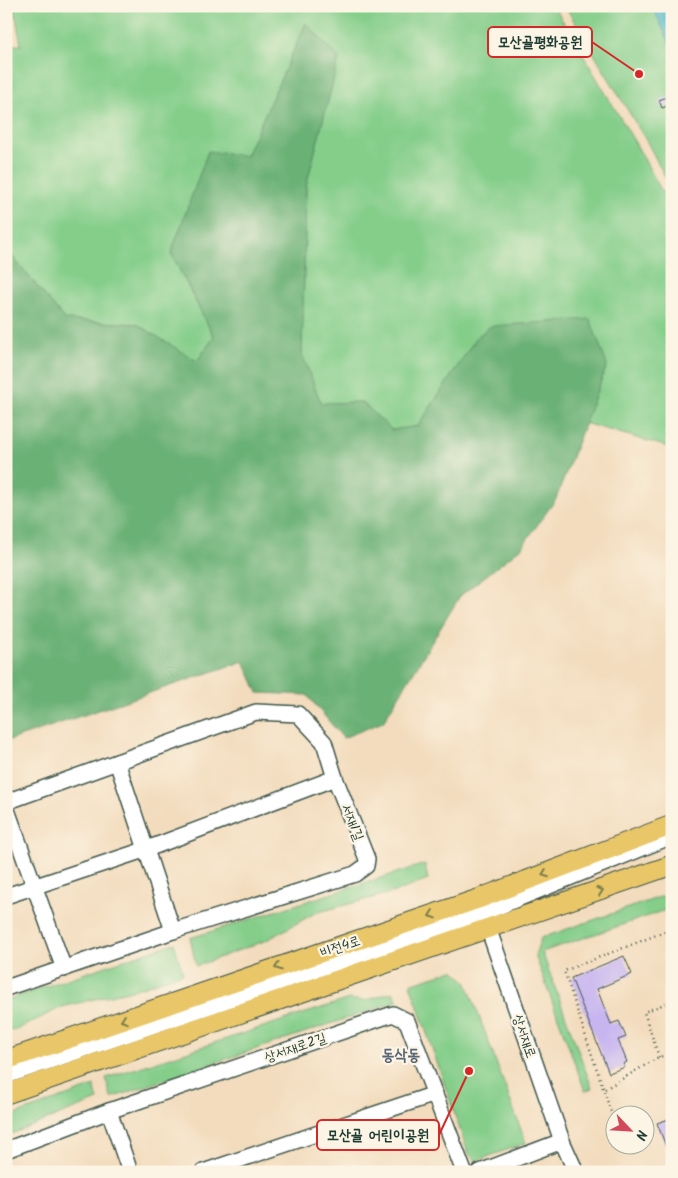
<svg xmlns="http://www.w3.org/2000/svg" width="678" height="1178" viewBox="0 0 678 1178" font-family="Kalam,'Poor Story',sans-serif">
  <rect width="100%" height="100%" fill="#fcf5e5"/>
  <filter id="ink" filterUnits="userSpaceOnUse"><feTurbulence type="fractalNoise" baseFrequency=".02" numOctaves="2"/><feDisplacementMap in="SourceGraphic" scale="10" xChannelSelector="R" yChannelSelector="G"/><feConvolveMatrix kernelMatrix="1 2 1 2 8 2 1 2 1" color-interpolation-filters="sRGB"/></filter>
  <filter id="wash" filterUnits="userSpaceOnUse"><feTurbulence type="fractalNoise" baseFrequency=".0096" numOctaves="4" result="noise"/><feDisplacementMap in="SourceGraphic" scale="20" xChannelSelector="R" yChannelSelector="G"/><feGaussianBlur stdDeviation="1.12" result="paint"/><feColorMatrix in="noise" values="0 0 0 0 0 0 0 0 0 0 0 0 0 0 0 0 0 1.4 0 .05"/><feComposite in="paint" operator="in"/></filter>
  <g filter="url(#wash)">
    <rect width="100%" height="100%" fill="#f3dcbd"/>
    <!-- green -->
    <g fill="#84ce8a" stroke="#52865f">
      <polygon points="14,6 554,6 637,146 672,210 672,448 584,423 607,365 491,326 477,337 418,426 392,431 362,402 321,404 302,354 306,185 339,58 306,24 246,156 171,253 214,337 197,362 137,324 65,320 6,249 6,45 21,45"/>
      <polygon points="565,6 672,6 672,190 647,142"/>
      <polygon points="425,864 428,880 395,892 315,913 267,940 196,966 190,938"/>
      <polygon points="672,891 672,908 542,952 592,1088 585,1091 535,955 541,938 666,895"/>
      <polygon points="174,943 183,973 136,989 62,1007 20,1028 6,1032 6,1000"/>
      <polygon points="453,970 466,981 526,1143 476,1161 468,1153 410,984"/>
      <polygon points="393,992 398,1001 111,1098 106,1078 349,999 364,1001"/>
      <polygon points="94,1086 98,1100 6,1136 6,1118"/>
    </g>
    <!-- forest -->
    <polygon fill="#6bb176" stroke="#457755" points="306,23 339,58 306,186 302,354 321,403 362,402 392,430 418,426 477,337 491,326 590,319 607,365 556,499 521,548 460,596 383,722 343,738 307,695 258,693 244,661 10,740 6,732 6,249 65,320 137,324 197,361 214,337 171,253 208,151 246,156"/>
    <!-- water -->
    <polygon fill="#4ab6c7" stroke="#347a7e" points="652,6 672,6 672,48 654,10"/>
    <g id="blocks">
      <!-- building -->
      <g fill="#c7b5f0">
        <polygon points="667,97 670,105 662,108 659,100"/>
        <polygon points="624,956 632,974 597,989 611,1024 619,1021 626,1037 618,1040 627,1062 623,1064 625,1067 609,1073 571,978"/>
        <polygon points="672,1118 672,1162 657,1123"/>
      </g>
    </g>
  </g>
  <g filter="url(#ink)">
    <use href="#blocks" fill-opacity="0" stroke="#3f5549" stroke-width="1"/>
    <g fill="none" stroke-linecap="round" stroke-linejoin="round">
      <defs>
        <g id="minor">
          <polyline points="117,762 173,931"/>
          <polyline points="6,802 256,712 298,714 324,742 335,778 367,859 366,866 355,874 173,931 6,988"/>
          <polyline points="6,807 64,969"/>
          <polyline points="6,896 147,849 335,778"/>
          <polyline points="485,919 562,1141 576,1172"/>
          <polyline points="6,1076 483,913 672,836"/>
          <polyline points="109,1111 130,1172"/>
          <polyline points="6,1150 109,1111 393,1014 407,1021 464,1172"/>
          <polyline points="203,1172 435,1094"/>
          <polyline points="480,1172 562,1141"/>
        </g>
        <g id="major">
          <polyline points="6,1060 478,899 672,825"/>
          <polyline points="6,1094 672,865"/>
        </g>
      </defs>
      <!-- minor casing -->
      <use href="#minor" stroke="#3f5549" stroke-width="18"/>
      <!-- major casing -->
      <use href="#major" stroke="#3f5549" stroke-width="21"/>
      <!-- path -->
      <g stroke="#3f5549" stroke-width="2.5" stroke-dasharray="1 4" stroke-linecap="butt">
        <polyline points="659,1057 644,1012 672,1001"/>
        <polyline points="605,1089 659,1057 672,1054"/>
        <polyline points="614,1121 564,971 672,929"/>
      </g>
      <!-- minor -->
      <use href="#minor" stroke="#fff" stroke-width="15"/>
      <!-- major -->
      <use href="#major" stroke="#e9c769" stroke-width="19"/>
    </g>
    <!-- one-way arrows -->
    <defs><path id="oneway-chevron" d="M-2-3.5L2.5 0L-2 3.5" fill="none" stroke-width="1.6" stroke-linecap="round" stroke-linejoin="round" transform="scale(1.25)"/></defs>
    <g stroke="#7a7b4c">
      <use href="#oneway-chevron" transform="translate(545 874) rotate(159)"/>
      <use href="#oneway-chevron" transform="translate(600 891) rotate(-19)"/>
      <use href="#oneway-chevron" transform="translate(432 915) rotate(161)"/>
      <use href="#oneway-chevron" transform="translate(278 967) rotate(161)"/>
      <use href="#oneway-chevron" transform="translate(124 1020) rotate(161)"/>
    </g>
  </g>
  <g text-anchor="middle" stroke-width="4.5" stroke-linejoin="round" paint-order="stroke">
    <!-- street labels -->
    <g font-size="14" fill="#1f3d34" stroke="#fcf5e5">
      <text transform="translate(353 822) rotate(68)" y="5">서재1길</text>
      <text transform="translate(340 946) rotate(-19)" y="5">비전4로</text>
      <text transform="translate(525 1036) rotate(71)" y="5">상서재로</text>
      <text transform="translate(295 1047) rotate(-19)" y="5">상서재로2길</text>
    </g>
    <!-- quarter labels -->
    <g font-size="16" font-weight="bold" fill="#5a6776" stroke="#fcf5e5">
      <text x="401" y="1060">동삭동</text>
    </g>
  </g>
  <!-- callouts -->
  <path fill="none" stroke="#d62828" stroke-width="2" d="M639 74L592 42M469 1071L439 1135"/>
  <g fill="#d62828" stroke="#fcf5e5" stroke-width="2">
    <circle cx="639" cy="74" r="5"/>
    <circle cx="469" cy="1071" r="5"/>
  </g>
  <g fill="#fcf5e5" stroke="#d62828" stroke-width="2">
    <rect x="488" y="27" width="104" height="30" rx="5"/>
    <rect x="317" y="1120" width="122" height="30" rx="5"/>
  </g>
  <g font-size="15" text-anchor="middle" font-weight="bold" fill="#1f3d34">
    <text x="540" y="47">모산골평화공원</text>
    <text x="378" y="1140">모산골 어린이공원</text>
  </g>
  <!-- margin -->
  <rect width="678" height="1178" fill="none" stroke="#fcf5e5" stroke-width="25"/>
  <!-- north arrow -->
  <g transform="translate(630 1130) rotate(115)"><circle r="24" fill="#fcf5e5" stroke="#a4ab9e"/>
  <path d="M0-4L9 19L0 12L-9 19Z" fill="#d1495b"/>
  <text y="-8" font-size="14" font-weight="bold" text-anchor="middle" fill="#1f3d34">N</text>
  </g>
</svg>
